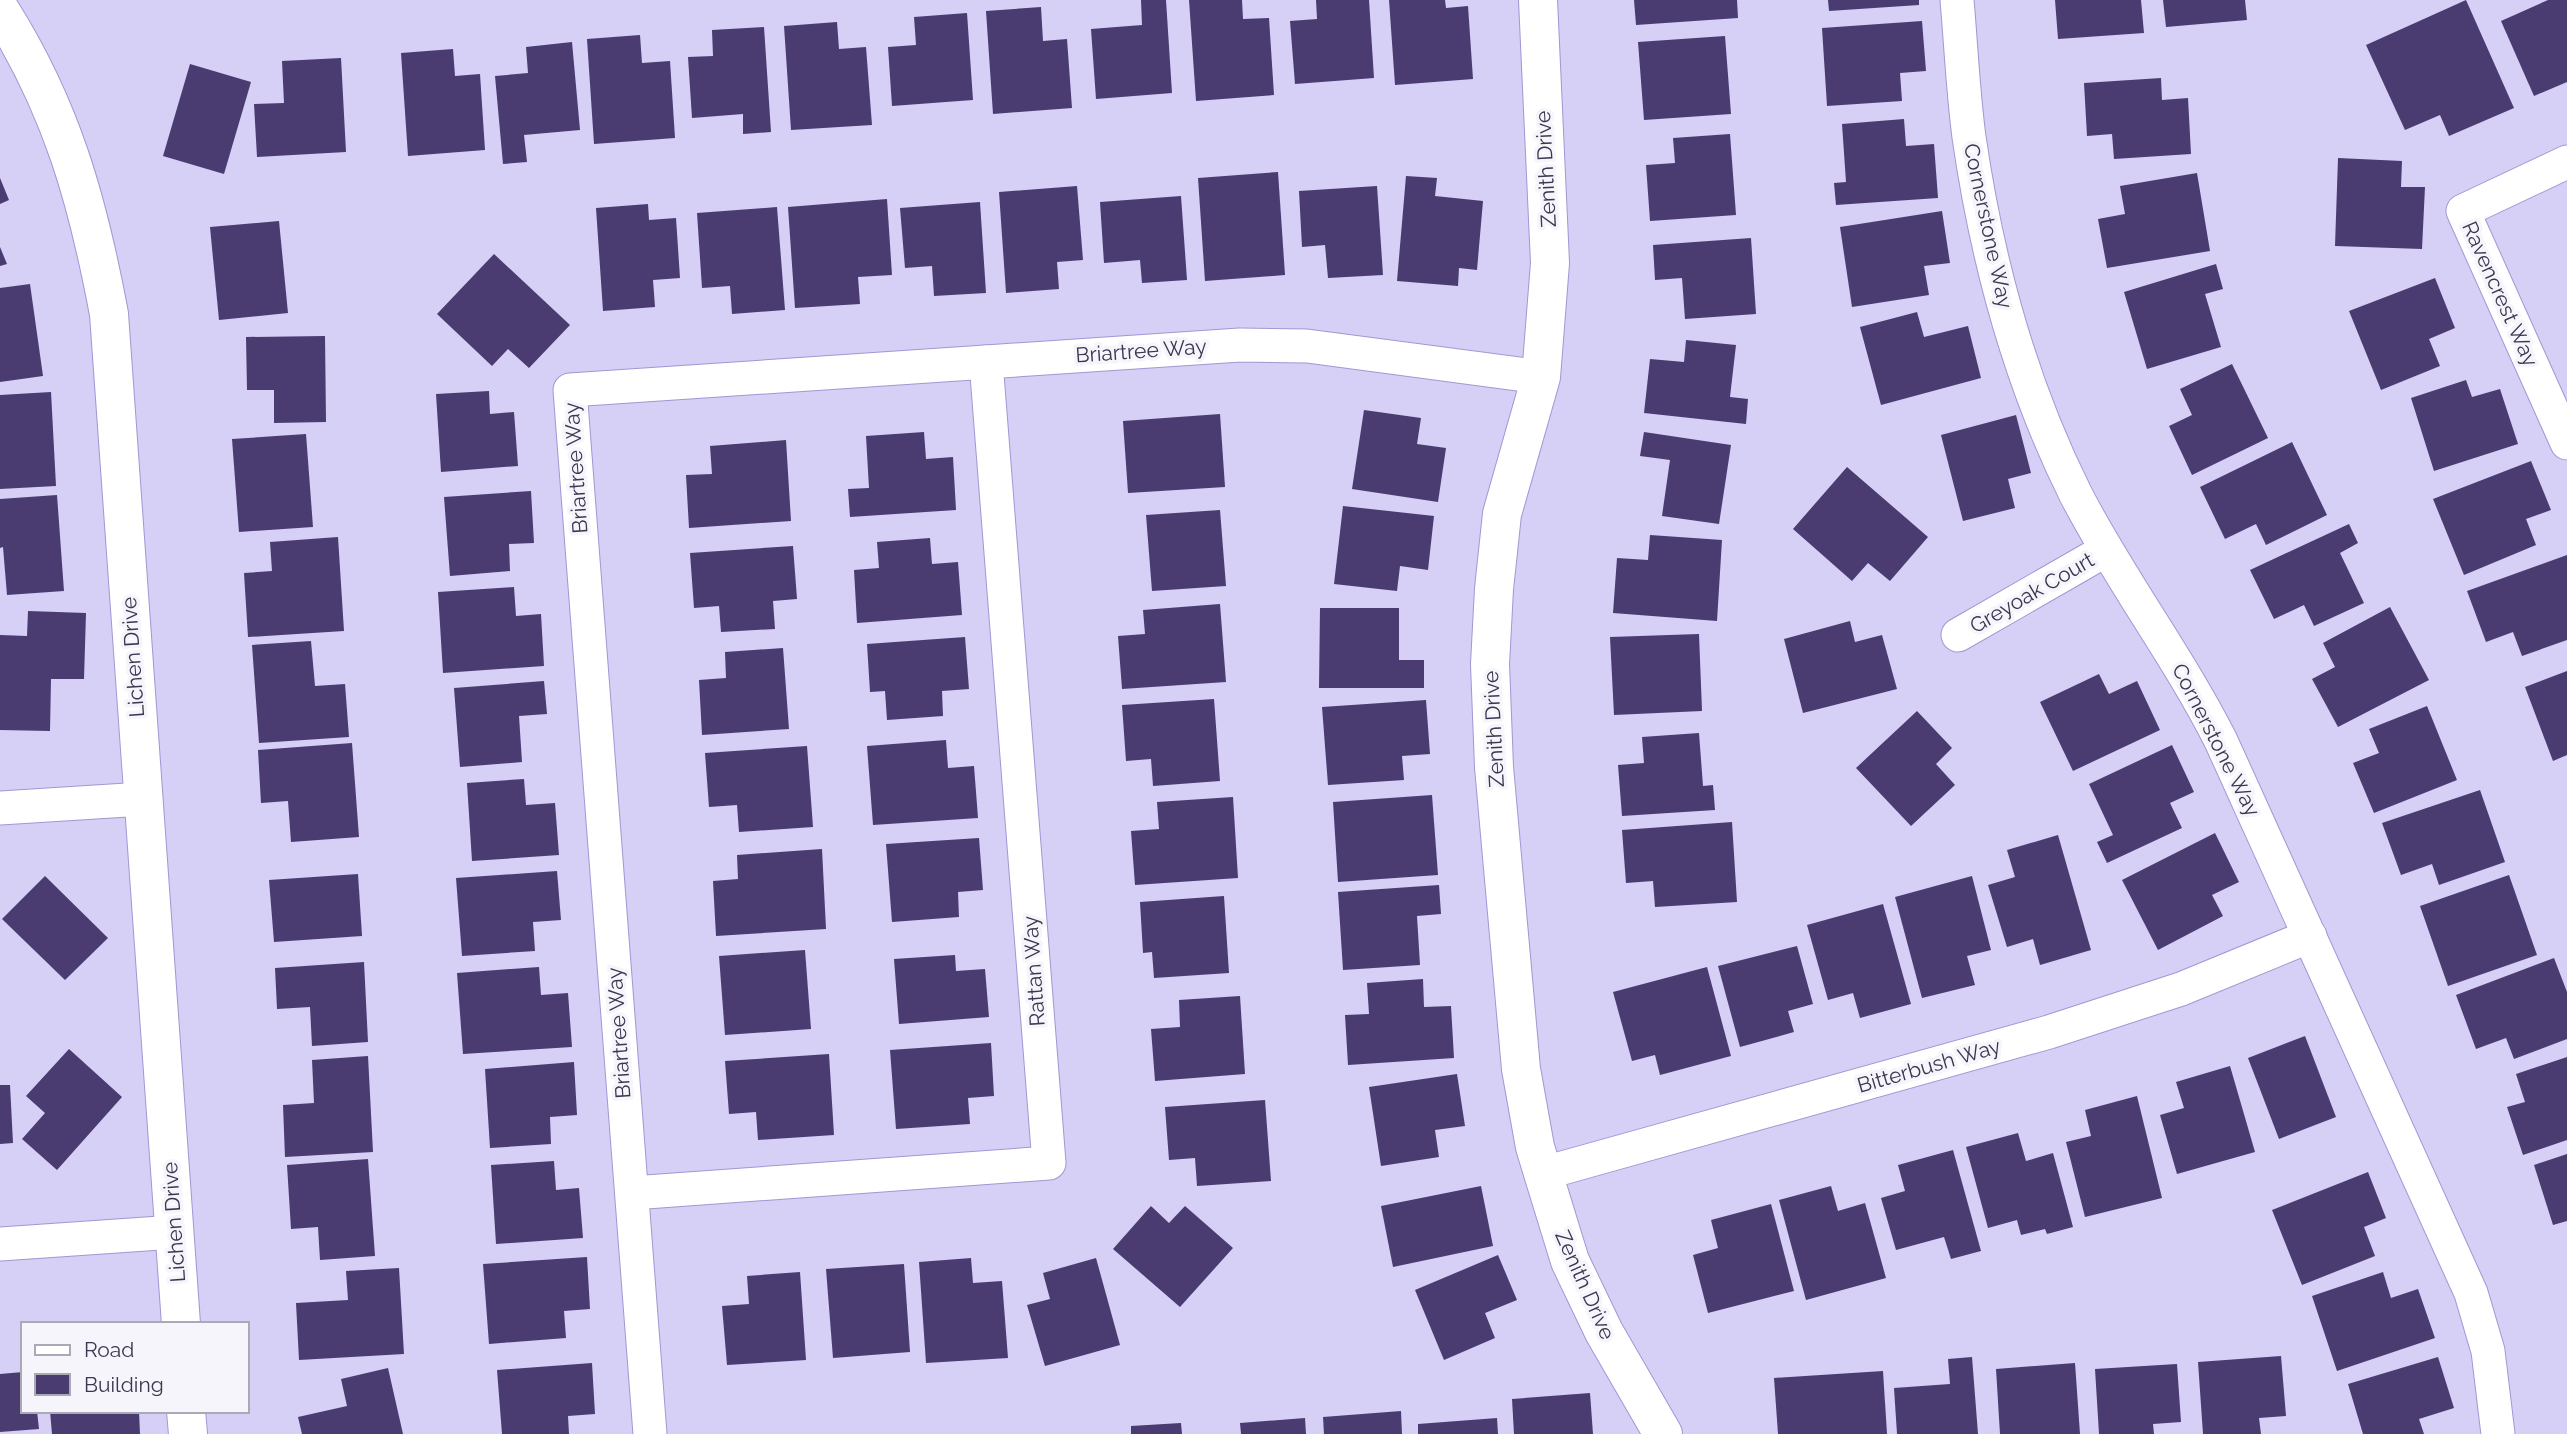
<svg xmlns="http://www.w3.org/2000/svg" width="2567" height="1434" viewBox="0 0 2567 1434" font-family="Raleway,sans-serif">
  <rect width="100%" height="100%" fill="#d6cff6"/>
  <!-- building -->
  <g fill="#4a3b71">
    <polygon points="1141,0 1166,0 1172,93 1096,99 1091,29 1142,25"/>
    <polygon points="1189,0 1242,0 1243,19 1269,18 1274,95 1196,101"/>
    <polygon points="1316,0 1369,0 1374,78 1295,84 1290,21 1317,19"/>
    <polygon points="1389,0 1445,0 1446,8 1468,6 1473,79 1395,85"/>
    <polygon points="1634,0 1737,0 1738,18 1636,25"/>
    <polygon points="1828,0 1919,0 1919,5 1829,11"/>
    <polygon points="2055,0 2141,0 2144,33 2058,39"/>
    <polygon points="2163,0 2245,0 2247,20 2166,27"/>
    <polygon points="2466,0 2514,108 2449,136 2440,115 2405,130 2366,45"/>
    <polygon points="2548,0 2567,0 2567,82 2534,96 2501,21"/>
    <polygon points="1041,7 1043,41 1067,39 1072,108 993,114 986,11"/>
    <polygon points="967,13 973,100 892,106 888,47 916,45 914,17"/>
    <polygon points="1922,21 1926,71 1900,73 1902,101 1827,106 1822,28"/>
    <polygon points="837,22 839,49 866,47 872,125 791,130 784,26"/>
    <polygon points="764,27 771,132 743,134 743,114 692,118 688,57 713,56 712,30"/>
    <polygon points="640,35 642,63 670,61 675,138 594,144 587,39"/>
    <polygon points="1725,36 1731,114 1644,120 1638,42"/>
    <polygon points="572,42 580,130 524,135 527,162 503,164 495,76 528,73 526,47"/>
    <polygon points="453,49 455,76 480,74 485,150 408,156 401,53"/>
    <polygon points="341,58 346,152 257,157 254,104 284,103 282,61"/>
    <polygon points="190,64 251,82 224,174 163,156"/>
    <polygon points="2161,78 2162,100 2188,98 2191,154 2114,159 2112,134 2087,136 2084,83"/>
    <polygon points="1904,119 1906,146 1934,144 1938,198 1836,205 1834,183 1846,182 1842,124"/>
    <polygon points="1730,134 1736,215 1650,221 1646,165 1675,163 1673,138"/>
    <polygon points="2338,158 2402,161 2401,187 2425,187 2422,249 2335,246"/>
    <polygon points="1278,172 1285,275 1205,281 1198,178"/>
    <polygon points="2197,173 2210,251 2107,268 2098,219 2125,214 2120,186"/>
    <polygon points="1406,176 1437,178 1435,196 1483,201 1477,270 1459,268 1458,286 1397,281"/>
    <polygon points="0,178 9,200 0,204"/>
    <polygon points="1077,186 1083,260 1057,262 1059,289 1006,293 999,192"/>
    <polygon points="1377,186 1383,275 1328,278 1325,245 1302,247 1299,191"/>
    <polygon points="1181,196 1187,280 1142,283 1140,260 1104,263 1100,202"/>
    <polygon points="887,199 892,275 858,277 860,304 795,308 788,207"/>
    <polygon points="980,202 986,293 934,296 932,266 905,268 900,208"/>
    <polygon points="648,204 649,220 676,218 680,278 653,280 655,307 603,311 596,208"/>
    <polygon points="777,207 785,310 732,314 730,286 702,288 697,213"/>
    <polygon points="1942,211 1950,263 1924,266 1929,295 1852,307 1840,227"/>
    <polygon points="279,221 288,313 219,320 210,227"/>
    <polygon points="1751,238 1756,314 1685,319 1682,278 1655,280 1653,245"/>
    <polygon points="0,247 7,264 0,266"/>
    <polygon points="494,254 570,325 529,368 508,349 492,366 437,314"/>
    <polygon points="2216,264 2223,289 2205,294 2221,347 2147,369 2124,292"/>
    <polygon points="2435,278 2455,328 2429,339 2440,366 2381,390 2349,311"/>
    <polygon points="30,284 43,376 0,382 0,288"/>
    <polygon points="1917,312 1924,337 1968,326 1981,378 1881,405 1860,327"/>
    <polygon points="325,336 326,422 274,423 274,390 247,390 246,337"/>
    <polygon points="1686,340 1736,345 1730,397 1748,399 1746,424 1644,413 1650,359 1684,362"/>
    <polygon points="2232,364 2268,438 2192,475 2169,426 2192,415 2180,389"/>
    <polygon points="2466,380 2472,397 2500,389 2518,444 2434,471 2411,398"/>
    <polygon points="489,391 490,414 514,412 518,466 441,472 436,394"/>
    <polygon points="51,392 56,486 0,489 0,395"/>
    <polygon points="1364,410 1421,418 1417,444 1446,448 1438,502 1352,489"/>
    <polygon points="1220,414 1225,487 1128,493 1123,421"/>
    <polygon points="2016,415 2031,473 2008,479 2015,508 1963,521 1941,435"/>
    <polygon points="924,432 926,459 953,457 956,510 850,517 848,489 869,488 866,436"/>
    <polygon points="1644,432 1731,445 1719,524 1662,516 1670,460 1640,456"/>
    <polygon points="306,434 313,527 239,532 232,439"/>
    <polygon points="786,440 791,521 689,528 686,475 712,474 710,446"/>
    <polygon points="2292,442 2327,515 2266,545 2256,524 2225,539 2200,487"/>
    <polygon points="2531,461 2551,510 2526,519 2536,545 2464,575 2433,499"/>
    <polygon points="1847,467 1928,537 1890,581 1868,563 1852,581 1793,529"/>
    <polygon points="531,491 534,543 509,544 510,571 450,576 444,497"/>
    <polygon points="57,495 64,591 7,595 3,547 0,548 0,499"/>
    <polygon points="1343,506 1434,516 1428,570 1400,566 1397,591 1334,584"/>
    <polygon points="1220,510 1226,586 1152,591 1146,515"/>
    <polygon points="2349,524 2358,543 2340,553 2364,603 2314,626 2304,605 2274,619 2250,570"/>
    <polygon points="1650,535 1722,540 1717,621 1613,613 1617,558 1648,560"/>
    <polygon points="338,537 344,631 248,637 244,573 272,571 270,542"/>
    <polygon points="930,538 932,564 958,562 962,615 857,623 854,570 879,568 877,542"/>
    <polygon points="793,546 797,599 773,601 775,629 721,632 719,606 694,608 690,553"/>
    <polygon points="2567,555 2567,640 2522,656 2513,632 2486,642 2467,591"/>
    <polygon points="514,587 516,616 541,614 544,666 443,673 438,592"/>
    <polygon points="1220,604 1226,682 1122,689 1118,636 1145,634 1143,610"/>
    <polygon points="2390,607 2429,680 2338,727 2312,679 2335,667 2323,643"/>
    <polygon points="1320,608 1399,608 1399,660 1424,660 1424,688 1319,688"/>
    <polygon points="28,611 86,613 84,679 51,679 50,731 0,730 0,635 27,636"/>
    <polygon points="1850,621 1855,642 1882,635 1897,689 1803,713 1784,639"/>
    <polygon points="1699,634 1702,711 1614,715 1610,637"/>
    <polygon points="965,637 969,689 942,691 943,716 887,720 885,691 870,692 867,644"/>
    <polygon points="311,641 315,686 345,684 349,737 259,743 252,645"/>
    <polygon points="783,648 789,729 702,735 699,680 726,678 725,652"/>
    <polygon points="2567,671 2567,755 2553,761 2525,687"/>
    <polygon points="2099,674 2109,694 2137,681 2160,730 2073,771 2040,702"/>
    <polygon points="544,681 547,714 519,716 522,762 460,767 454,688"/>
    <polygon points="1214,699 1220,781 1153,786 1151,759 1126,761 1122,705"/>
    <polygon points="1426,700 1430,754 1402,756 1404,780 1328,785 1322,707"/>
    <polygon points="2427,706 2457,780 2374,813 2353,763 2379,753 2369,729"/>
    <polygon points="1917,711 1952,748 1936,764 1955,785 1911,826 1856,768"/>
    <polygon points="1699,733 1703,786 1713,785 1715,810 1622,816 1618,765 1644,763 1642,737"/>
    <polygon points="946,740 948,768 974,766 978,818 873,825 867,746"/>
    <polygon points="352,743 359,837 291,842 288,801 261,803 258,750"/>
    <polygon points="2172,745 2194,792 2170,803 2182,828 2107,863 2097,842 2113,835 2089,784"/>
    <polygon points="807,746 813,827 739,832 737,805 709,807 705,753"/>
    <polygon points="524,779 526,805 555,803 559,855 472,861 467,783"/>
    <polygon points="2480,790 2505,862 2439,885 2432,864 2401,875 2382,823"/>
    <polygon points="1432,795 1438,875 1338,882 1333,802"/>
    <polygon points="1233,797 1238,878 1135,885 1131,831 1159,829 1157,802"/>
    <polygon points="1732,822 1737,902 1655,907 1653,881 1626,883 1622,830"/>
    <polygon points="2215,833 2239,882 2212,895 2223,916 2158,950 2122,880"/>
    <polygon points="2058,835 2091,950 2040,965 2033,939 2007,947 1988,885 2015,877 2007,850"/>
    <polygon points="979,838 983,890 958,892 959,917 892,922 886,844"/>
    <polygon points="822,849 826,929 716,936 713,881 738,879 737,855"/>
    <polygon points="557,871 561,920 533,922 535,951 462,956 456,878"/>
    <polygon points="358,874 362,936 274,942 269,880"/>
    <polygon points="2509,875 2537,955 2448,986 2420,906"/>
    <polygon points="45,876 108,938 65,980 2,919"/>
    <polygon points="1972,876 1991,950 1967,956 1975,985 1922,998 1895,897"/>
    <polygon points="1439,885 1441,914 1417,916 1420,965 1343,970 1338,892"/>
    <polygon points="1224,896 1229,973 1154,978 1152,952 1143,953 1140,902"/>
    <polygon points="1883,904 1911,1004 1860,1018 1853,993 1828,1000 1807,925"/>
    <polygon points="1797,946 1813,1004 1788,1011 1794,1032 1740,1047 1718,966"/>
    <polygon points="805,950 811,1029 725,1035 719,956"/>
    <polygon points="955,955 956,971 985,969 989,1017 899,1024 894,959"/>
    <polygon points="2554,958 2567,992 2567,1039 2514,1059 2506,1038 2476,1049 2456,995"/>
    <polygon points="364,962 368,1042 312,1046 310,1007 277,1009 275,968"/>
    <polygon points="539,967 541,995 568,993 572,1047 463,1054 457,973"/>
    <polygon points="1707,967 1731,1056 1660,1075 1655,1055 1632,1061 1613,992"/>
    <polygon points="1423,979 1424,1007 1451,1006 1454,1058 1348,1065 1345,1015 1369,1014 1367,983"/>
    <polygon points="1240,996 1245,1074 1155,1081 1151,1029 1180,1027 1179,1000"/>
    <polygon points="2305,1036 2336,1117 2279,1139 2248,1058"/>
    <polygon points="991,1043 994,1096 968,1098 970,1124 896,1129 890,1050"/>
    <polygon points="69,1049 122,1097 57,1170 22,1139 45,1113 26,1096"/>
    <polygon points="829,1054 834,1135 758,1140 756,1112 729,1114 725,1061"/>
    <polygon points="368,1056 373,1152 285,1157 283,1105 314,1103 312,1060"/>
    <polygon points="2567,1057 2567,1140 2523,1155 2507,1107 2525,1102 2516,1074"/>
    <polygon points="574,1062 577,1115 550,1117 551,1144 490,1148 485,1069"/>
    <polygon points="2230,1066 2255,1152 2177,1174 2160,1115 2184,1108 2176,1082"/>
    <polygon points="1457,1074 1465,1126 1435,1130 1439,1157 1381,1166 1369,1087"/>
    <polygon points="0,1085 10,1085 13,1143 0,1144"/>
    <polygon points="2137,1096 2162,1198 2085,1217 2066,1142 2091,1136 2085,1110"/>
    <polygon points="1265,1100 1271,1181 1197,1186 1195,1158 1169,1160 1165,1107"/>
    <polygon points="2018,1133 2026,1161 2053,1153 2073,1227 2047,1234 2045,1229 2021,1235 2017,1220 1988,1228 1966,1147"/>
    <polygon points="1953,1150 1981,1251 1951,1259 1944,1237 1896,1250 1881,1198 1905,1191 1898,1165"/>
    <polygon points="2567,1154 2567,1221 2553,1225 2534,1165"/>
    <polygon points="368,1159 375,1256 320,1260 318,1227 291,1229 287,1165"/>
    <polygon points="554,1161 556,1190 579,1188 583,1238 496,1244 491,1165"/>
    <polygon points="2368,1172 2386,1218 2364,1227 2375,1256 2302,1285 2272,1210"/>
    <polygon points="1481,1186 1493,1246 1393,1267 1381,1206"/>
    <polygon points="1831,1186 1838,1211 1865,1203 1886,1278 1806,1300 1779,1200"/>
    <polygon points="1771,1204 1794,1291 1708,1313 1693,1255 1718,1248 1711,1220"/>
    <polygon points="1151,1206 1169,1223 1185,1206 1233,1248 1180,1307 1113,1249"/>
    <polygon points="1498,1255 1517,1300 1485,1313 1495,1338 1444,1360 1415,1290"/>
    <polygon points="587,1257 590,1309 564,1311 566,1338 489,1344 483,1264"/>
    <polygon points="971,1258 973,1283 1002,1281 1008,1358 926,1363 919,1262"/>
    <polygon points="1096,1258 1120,1345 1045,1366 1027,1305 1050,1299 1043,1273"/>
    <polygon points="904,1264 910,1352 833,1358 826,1269"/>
    <polygon points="399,1268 404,1354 299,1360 296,1303 348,1300 346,1271"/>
    <polygon points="800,1272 806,1360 727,1365 722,1306 749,1304 747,1276"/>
    <polygon points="2383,1272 2391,1298 2418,1289 2435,1338 2337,1371 2312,1296"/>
    <polygon points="2281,1356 2286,1416 2259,1418 2261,1434 2203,1434 2198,1362"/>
    <polygon points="1972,1357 1978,1434 1897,1434 1894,1388 1950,1384 1948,1359"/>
    <polygon points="2438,1357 2454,1408 2419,1419 2424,1434 2363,1434 2348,1384"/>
    <polygon points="592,1363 595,1414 568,1416 569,1434 502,1434 497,1370"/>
    <polygon points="2075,1363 2080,1434 2000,1434 1996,1369"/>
    <polygon points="2177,1364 2181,1422 2153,1424 2154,1434 2099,1434 2095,1369"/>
    <polygon points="388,1368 403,1434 302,1434 298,1417 347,1406 341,1379"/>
    <polygon points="1883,1371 1887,1434 1778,1434 1774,1378"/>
    <polygon points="23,1372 23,1411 37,1411 39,1429 0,1432 0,1374"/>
    <polygon points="1590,1393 1593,1434 1514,1434 1512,1399"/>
    <polygon points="50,1411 139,1411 140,1434 52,1434"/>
    <polygon points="1401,1411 1402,1434 1324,1434 1323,1417"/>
    <polygon points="1305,1418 1306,1434 1241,1434 1240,1423"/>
    <polygon points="1497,1418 1498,1434 1418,1434 1418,1424"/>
    <polygon points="1181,1423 1182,1434 1131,1434 1131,1426"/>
  </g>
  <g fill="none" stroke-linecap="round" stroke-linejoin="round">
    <defs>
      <g id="street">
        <path d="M1957,0C1961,45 1963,92 1969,137C1987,261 2020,383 2076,495C2120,580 2178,656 2221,741L2471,1293L2488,1351L2498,1434"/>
        <polyline points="2567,162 2463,211 2567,443"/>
        <polyline points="1958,635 2106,550"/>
        <polyline points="0,808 143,799"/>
        <polyline points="1541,1174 2049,1032 2181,989 2310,936"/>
        <polyline points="632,1193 1049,1163 986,362"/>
        <polyline points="0,1244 175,1232"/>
        <polyline points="650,1434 570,390 1240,345 1307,346 1541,377"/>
      </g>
      <g id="secondary">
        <polyline points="1538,0 1550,263 1541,377 1502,514 1494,589 1490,664 1494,767 1521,1069 1535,1147 1570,1261 1604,1332 1663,1434"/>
        <path d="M0,10C62,108 88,202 109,314L181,1324"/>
        <polyline points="186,1411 188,1434"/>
      </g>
    </defs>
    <!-- street casing -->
    <use href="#street" stroke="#a496d3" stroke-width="35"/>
    <!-- secondary casing -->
    <use href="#secondary" stroke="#a496d3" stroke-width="40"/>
    <!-- street -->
    <use href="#street" stroke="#fff" stroke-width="33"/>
    <!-- secondary -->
    <use href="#secondary" stroke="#fff" stroke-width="38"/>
  </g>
  <g text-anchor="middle" stroke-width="7" stroke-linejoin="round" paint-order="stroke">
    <!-- street labels -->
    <g font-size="21" fill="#3c364f" stroke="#f6f5fb">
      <text transform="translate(1546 169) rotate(-93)" y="7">Zenith Drive</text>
      <text transform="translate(1988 226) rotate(78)" y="7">Cornerstone Way</text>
      <text transform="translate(2500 294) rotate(66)" y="7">Ravencrest Way</text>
      <text transform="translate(1141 351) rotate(-4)" y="7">Briartree Way</text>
      <text transform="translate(576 468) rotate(-94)" y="7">Briartree Way</text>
      <text transform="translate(2032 593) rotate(-30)" y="7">Greyoak Court</text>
      <text transform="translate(133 657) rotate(-94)" y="7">Lichen Drive</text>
      <text transform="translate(1494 729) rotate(-93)" y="7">Zenith Drive</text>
      <text transform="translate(2216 740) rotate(63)" y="7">Cornerstone Way</text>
      <text transform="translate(1034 971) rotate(-94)" y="7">Rattan Way</text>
      <text transform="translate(619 1033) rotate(-94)" y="7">Briartree Way</text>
      <text transform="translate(1929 1066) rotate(-16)" y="7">Bitterbush Way</text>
      <text transform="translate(174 1222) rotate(-94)" y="7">Lichen Drive</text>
      <text transform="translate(1585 1285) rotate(66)" y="7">Zenith Drive</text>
    </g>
  </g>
  <!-- legend -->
  <rect x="21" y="1322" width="228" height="91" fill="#f6f5fb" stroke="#aca9b6" stroke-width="2"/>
  <rect x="35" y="1345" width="35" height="10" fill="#ffffff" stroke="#aca9b6" stroke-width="2"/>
  <text x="84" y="1357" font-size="21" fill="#3c364f">Road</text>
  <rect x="35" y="1374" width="35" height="21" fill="#4a3b71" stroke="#aca9b6" stroke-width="2"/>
  <text x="84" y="1392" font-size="21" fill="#3c364f">Building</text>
</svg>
